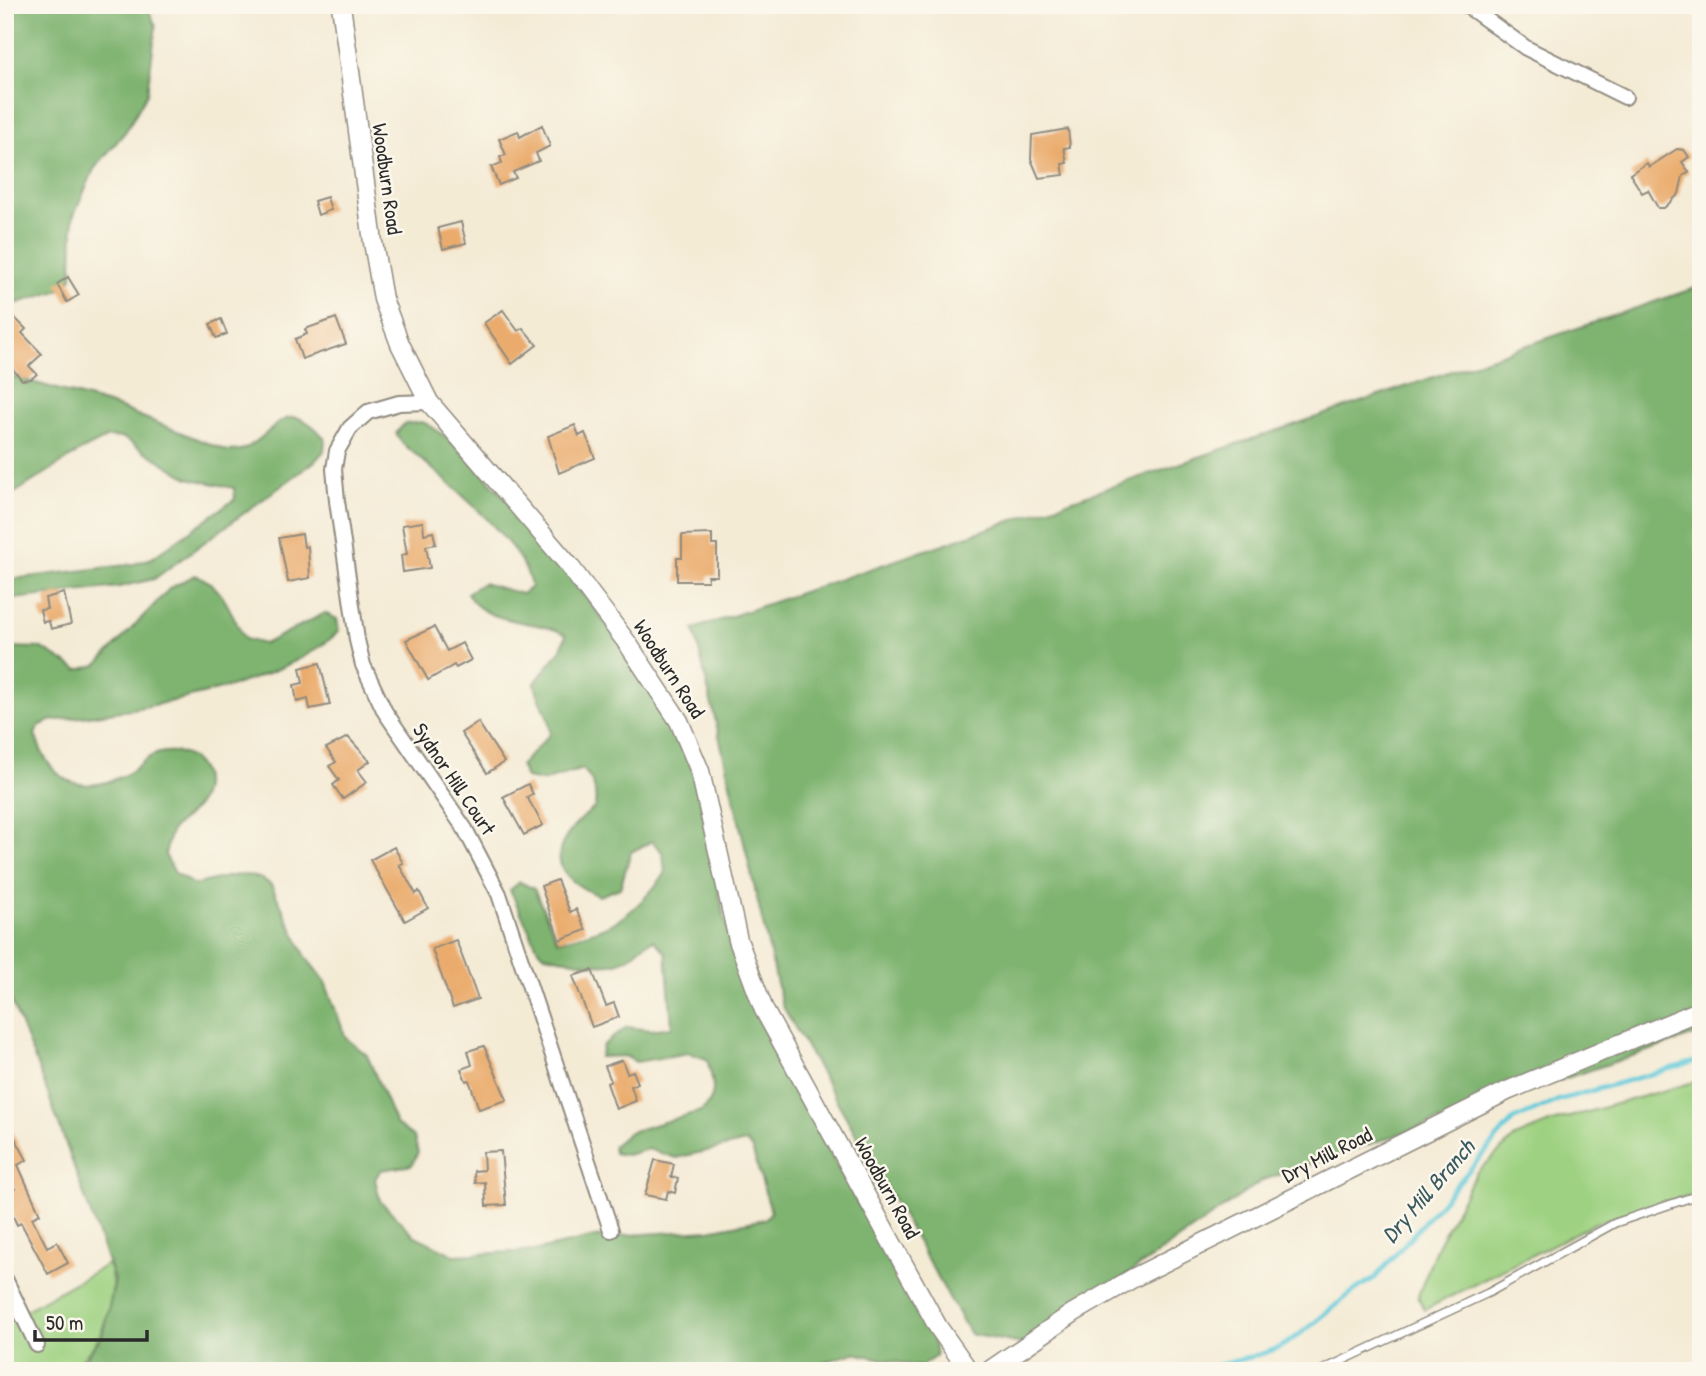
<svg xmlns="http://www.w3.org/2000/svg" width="1706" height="1376" viewBox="0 0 1706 1376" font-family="'Patrick Hand',sans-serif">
  <rect width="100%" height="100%" fill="#fbf7ec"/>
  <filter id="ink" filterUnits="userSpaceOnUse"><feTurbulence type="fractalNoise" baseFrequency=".0143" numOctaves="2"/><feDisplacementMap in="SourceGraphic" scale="14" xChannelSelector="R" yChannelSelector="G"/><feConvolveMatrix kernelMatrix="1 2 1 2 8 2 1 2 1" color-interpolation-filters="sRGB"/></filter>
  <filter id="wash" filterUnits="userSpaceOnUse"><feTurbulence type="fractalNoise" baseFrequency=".00686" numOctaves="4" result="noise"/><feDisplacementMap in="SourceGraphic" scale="28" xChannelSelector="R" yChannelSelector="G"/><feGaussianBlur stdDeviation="1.57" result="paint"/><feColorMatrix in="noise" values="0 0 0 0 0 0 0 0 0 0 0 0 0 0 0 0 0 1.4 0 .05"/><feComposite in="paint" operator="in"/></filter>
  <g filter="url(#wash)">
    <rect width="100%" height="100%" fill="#f4ebd5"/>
    <!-- green -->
    <g fill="#9ed181" stroke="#647e56" stroke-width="2">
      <polygon points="1701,1080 1701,1192 1595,1223 1424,1310 1418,1296 1437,1246 1476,1173 1515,1137 1552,1122"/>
      <path d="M108,1264C115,1283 112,1293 108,1311C93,1370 64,1371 10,1371L5,1368V1322Z"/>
    </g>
    <!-- forest -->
    <g fill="#7eb36f" stroke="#546f4d" stroke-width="2">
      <polygon points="5,5 146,5 156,26 147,94 126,131 94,169 73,217 72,278 57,291 5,307"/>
      <polygon points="1701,286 1701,1033 1263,1180 1027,1345 970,1334 782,1005 694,629"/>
      <path d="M5,374L115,406L227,451C232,451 239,451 244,449C275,435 286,392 325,439L324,451L314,462L154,579L119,587L5,600V580L134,564L152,558L235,499L234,488L188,478L123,438L108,437L82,450L5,499Z"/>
      <path d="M422,422C469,437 648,672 674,725C712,801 712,898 742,980C759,1026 785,1069 808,1112C844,1177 879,1242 914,1307L933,1336L936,1356L920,1367L854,1353L796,1371H56L85,1359L102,1336L115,1282L43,1080L5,985V647L42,648L78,670L97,665L170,588L195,575C225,585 230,614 245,639L264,644L325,613L337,619L339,631C282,688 128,712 49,721L39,726L35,734C49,781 80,797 125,775C136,770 145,757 156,754C183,745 210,763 203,792C198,812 185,815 173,829C168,835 167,847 165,855L175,873L194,885C221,879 248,866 271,885L306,957L325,982L346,1038L367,1055L396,1124L414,1137L418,1152L412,1165L381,1170L375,1179L380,1201L415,1236L454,1255L534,1251L595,1237L709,1230L765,1219L771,1212L752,1149L746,1142L676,1158L648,1149L627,1155L614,1153L613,1146L630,1132L701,1111C720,1097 712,1079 707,1059L688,1053L636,1062L625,1056L600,1057L603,1045L627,1027L651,1030L672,1027L666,953L654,940C640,944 635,956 622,961C601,970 568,959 545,955L538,949L510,890L520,882L534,889L558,941C613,928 630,919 665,874L663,853L652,841L631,852L620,888L599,896C540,871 554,840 595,807C597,791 594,781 583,769L543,781L526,778L520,766L550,734C551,715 538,702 535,683L561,649L566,635C538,618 484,627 467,593L483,583L522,594L531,587C526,543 436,472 402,443L396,433L404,424Z"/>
    </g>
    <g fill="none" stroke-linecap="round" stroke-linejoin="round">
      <!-- stream -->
      <path stroke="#5fc9da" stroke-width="4.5" d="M1196,1371C1221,1363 1262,1357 1284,1345C1317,1325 1341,1296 1375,1278L1513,1120L1559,1100L1701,1060"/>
    </g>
    <g id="blocks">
      <!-- building -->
      <g fill="#eaab6c">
        <polygon points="542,125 550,146 536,153 539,161 513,172 516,178 499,185 491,167 502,163 500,157 506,155 499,139 518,131 520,137"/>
        <polygon points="1068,129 1070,147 1064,148 1067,163 1062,164 1064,175 1039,178 1031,159 1032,135"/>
        <polygon points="1677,149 1684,150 1689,157 1682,162 1689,172 1683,176 1679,194 1664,208 1658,208 1648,190 1642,193 1630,174 1647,163 1649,167"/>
        <polygon points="327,197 331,210 318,215 314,201"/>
        <polygon points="461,222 466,243 443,249 438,228"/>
        <polygon points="68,277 79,295 67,302 57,284"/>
        <polygon points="503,310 518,331 523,328 537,345 512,364 484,323"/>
        <polygon points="12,315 26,329 22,333 42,354 29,366 37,374 31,379 22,380 5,360 5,322"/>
        <polygon points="336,318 346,344 302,359 295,339 307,334 305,329"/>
        <polygon points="221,319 227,334 216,338 210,324"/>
        <polygon points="575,425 579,436 585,433 595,458 559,473 548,436"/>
        <polygon points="423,522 424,534 433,532 436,544 426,546 430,568 403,572 401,555 407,554 402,525"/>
        <polygon points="302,534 304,547 308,546 310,578 288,582 279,538"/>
        <polygon points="712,534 712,545 717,545 717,576 708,576 708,581 677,581 677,558 682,558 682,535"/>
        <polygon points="64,593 71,624 51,629 49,621 43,622 40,610 47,609 45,598"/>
        <polygon points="434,627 447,651 462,643 471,660 456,668 454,665 428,680 406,640"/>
        <polygon points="320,663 330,705 310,709 308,699 297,702 294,685 303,683 300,668"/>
        <polygon points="478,722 504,762 487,773 461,733"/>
        <polygon points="348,737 370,761 358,770 367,782 343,799 333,785 339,780 329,766 336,762 326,748"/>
        <polygon points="528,784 533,794 527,797 543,825 524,835 503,797"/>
        <polygon points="394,847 403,863 399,865 416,894 419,891 428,908 405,921 370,860"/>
        <polygon points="557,880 570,912 576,909 586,930 559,940 541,886"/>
        <polygon points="456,940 478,999 453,1008 432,949"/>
        <polygon points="592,970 606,1006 614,1003 619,1017 592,1027 573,976"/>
        <polygon points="484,1046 507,1100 479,1109 469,1080 466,1081 461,1069 472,1065 468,1051"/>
        <polygon points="622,1060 627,1073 633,1071 638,1083 631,1086 636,1101 616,1109 607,1083 611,1081 605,1066"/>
        <polygon points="5,1119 27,1160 18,1165 40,1214 32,1218 47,1247 57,1242 68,1263 48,1274 21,1223 17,1225 5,1199 5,1193 15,1189 5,1171"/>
        <polygon points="501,1151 506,1205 486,1206 485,1182 475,1183 474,1171 484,1170 483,1152"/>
        <polygon points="655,1160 674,1164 671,1177 678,1178 675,1193 668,1191 666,1199 645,1195"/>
      </g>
    </g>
  </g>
  <g filter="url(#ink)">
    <use href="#blocks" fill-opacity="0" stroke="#908b80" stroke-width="2"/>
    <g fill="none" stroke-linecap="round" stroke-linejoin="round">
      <defs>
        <polyline id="service" points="1320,1371 1488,1293 1615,1223 1701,1194"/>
        <g id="minor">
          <polyline points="1466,5 1526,48 1625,97"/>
          <polyline points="429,402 399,403 368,412 350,428 337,451 334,469 337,501 357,640 363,665 385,712 465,829 499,894 611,1230"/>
          <polyline points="5,1279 37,1345"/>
        </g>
        <g id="tertiary">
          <polyline points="341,5 373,242 383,299 400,344 429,402 568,564 628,644 679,721 700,771 738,940 764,1010 938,1327 969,1371"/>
          <polyline points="989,1371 1073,1313 1135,1277 1507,1091 1701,1010"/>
        </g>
      </defs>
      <!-- service casing -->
      <use href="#service" stroke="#908b80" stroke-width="10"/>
      <!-- minor casing -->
      <use href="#minor" stroke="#908b80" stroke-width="18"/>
      <!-- tertiary casing -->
      <use href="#tertiary" stroke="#908b80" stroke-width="21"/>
      <!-- service -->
      <use href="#service" stroke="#fff" stroke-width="7"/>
      <!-- minor -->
      <use href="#minor" stroke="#fff" stroke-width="14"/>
      <!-- tertiary -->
      <use href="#tertiary" stroke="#fff" stroke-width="18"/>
    </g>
  </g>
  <g text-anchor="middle" stroke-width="5" stroke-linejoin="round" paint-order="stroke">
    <!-- street labels -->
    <g font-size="21" fill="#2b2b2b" stroke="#fbf7ec">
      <text transform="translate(387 179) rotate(82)" y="7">Woodburn Road</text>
      <text transform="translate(669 669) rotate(57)" y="7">Woodburn Road</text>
      <text transform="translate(454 779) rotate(56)" y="7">Sydnor Hill Court</text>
      <text transform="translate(1327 1155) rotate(-27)" y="7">Dry Mill Road</text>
      <text transform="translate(887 1188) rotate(61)" y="7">Woodburn Road</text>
    </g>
    <!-- water labels -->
    <g font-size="23" font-style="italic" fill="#3b5a60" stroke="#fbf7ec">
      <text transform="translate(1428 1191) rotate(-49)" y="8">Dry Mill Branch</text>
    </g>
  </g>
  <!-- margin -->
  <rect width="1706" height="1376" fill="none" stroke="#fbf7ec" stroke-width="28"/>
  <!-- scale -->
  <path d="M35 1330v10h112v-10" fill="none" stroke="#2b2b2b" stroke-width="3.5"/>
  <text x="46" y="1330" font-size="21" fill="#2b2b2b" stroke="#fbf7ec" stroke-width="5" paint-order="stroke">50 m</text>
</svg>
